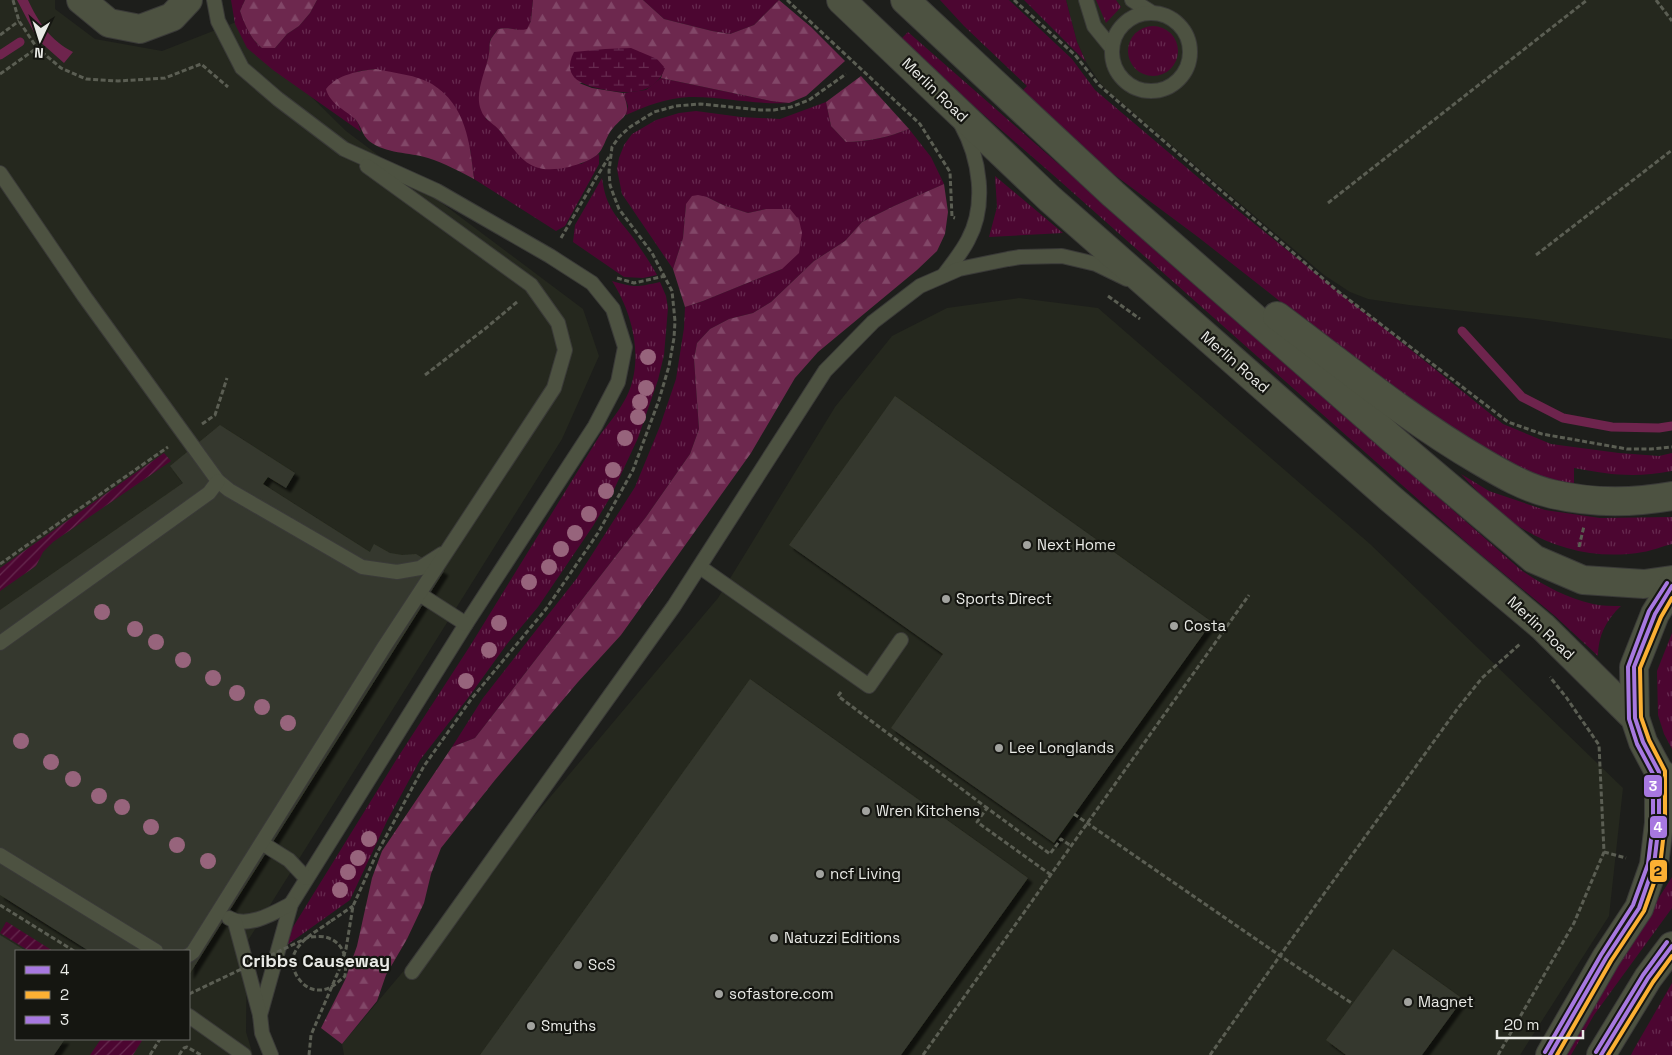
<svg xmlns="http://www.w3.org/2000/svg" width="1672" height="1055" viewBox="0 0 1672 1055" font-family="'Space Grotesk',sans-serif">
  <defs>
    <pattern id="grass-tufts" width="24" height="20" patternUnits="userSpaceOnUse" patternTransform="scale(1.25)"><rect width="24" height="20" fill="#4c0631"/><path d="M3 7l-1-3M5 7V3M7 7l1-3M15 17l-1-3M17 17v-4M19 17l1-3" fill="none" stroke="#662a4f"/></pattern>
    <pattern id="forest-firs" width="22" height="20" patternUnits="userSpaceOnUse" patternTransform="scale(1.25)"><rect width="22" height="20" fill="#6d284e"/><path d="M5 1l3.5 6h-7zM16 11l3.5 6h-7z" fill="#824768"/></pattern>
    <pattern id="wetland-marsh" width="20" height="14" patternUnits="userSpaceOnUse" patternTransform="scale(1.25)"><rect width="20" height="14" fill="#4c0631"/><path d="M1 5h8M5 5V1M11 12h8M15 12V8" fill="none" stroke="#662a4f"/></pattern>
    <pattern id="garden-furrows" width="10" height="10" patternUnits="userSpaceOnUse" patternTransform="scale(1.25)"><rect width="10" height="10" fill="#4c0631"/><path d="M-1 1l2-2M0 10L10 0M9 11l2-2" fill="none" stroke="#662a4f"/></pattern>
    <filter id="shadow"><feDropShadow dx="4.5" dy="4.5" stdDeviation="1" flood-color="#0009"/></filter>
  </defs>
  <rect width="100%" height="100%" fill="#1d1e1b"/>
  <!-- built -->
  <g fill="#25281e" fill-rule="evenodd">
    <path d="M0,0H55V9L95,39L162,51L249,17L275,61L346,131L583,309L599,356L562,439L247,942L246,1032L253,1055H0ZM16,951H189V1039H16Z"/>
    <polygon points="1066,0 1672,0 1672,339 1535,319 1409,305 1368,299 1350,292 1324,275 1109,92 1100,83 1086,62 1077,42"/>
    <polygon points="1019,298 1098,308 1370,544 1623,788 1609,916 1520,1055 344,1055 342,1044 718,598 835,407 892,336 947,308"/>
  </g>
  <!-- grass -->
  <g fill="url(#grass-tufts)">
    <path d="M231,0H245L240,11C246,26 250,38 262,48H275L287,34L299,26L310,13L317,0H533L531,21L527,30C516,32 511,26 498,29L490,40L489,55L479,96L486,119L495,124L513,148L581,164L599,154V164L565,226L556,231L474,179L470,149L376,69L360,71L343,77L354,118L358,123L361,132L273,70L247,48L235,24Z"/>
    <polygon points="643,0 779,0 754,25 730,34 712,31 664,19"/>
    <path d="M940,0H1009L1072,59L1095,90L1220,196L1503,424L1551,444L1619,453L1659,456L1672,453V471C1635,478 1611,475 1574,468V487L1524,473L1487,457L1332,342L1198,237L1112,173L1021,92L1027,86L964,26Z"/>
    <polygon points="1024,0 1066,0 1077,42 1086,62"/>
    <polygon points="1096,0 1116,0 1121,7 1106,23"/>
    <circle cx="1153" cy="51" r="25"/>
    <path d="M908,32L1521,570C1543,585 1566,598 1593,604C1602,606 1612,606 1621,606C1606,620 1598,636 1598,656L1555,616L1474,549L1052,174L899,41Z"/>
    <path d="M661,78L771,101L789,103C754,105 722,96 689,97C667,98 646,106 626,115L628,106L623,93L646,90Z"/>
    <path d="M826,102L831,126L846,142C868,142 889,137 909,129L931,157L944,184L894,206L862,222L845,241L814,261L771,302L753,313L729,319L710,329L697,343L694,359L699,429L690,454L646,517L475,738L452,747L483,698L577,578L635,487L660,426L676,379L684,328L685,307L703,301L782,269L766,209L748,213L723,205L707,197L686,204L683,238L673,269L622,194L617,169L619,158L624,145L632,134L656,120L679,113L696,111L741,117L780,119Z"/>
    <polygon points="995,176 1063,233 989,237 997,207"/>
    <path d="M602,178C606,209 617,216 634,239C642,251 650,262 657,275L643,278L624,277L573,242L575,225Z"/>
    <path d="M612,281C635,288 637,287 660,282L666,296L668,308L664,355L658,380L638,438L611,496L593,526L538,607L507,644L468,698L420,760L387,821L350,900L280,950L293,927L398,757L470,646L600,435C608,424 617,414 623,403C646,366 634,315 612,281Z"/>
    <path d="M1461,474L1489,491L1545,510L1600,518L1672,517V544C1662,546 1652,551 1643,552C1592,561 1541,546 1502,514C1487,502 1474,488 1461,474Z"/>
    <polygon points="1672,633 1672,749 1664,734 1658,715 1657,671"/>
    <polygon points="1672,877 1672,908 1594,1015 1571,1055 1559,1055"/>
    <polygon points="1672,983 1672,1055 1631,1055 1634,1049"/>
  </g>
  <!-- forest -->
  <g fill="url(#forest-firs)">
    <path d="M245,0H317L310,13L299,26L287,34L275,48H262C250,38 245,25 240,11Z"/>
    <path d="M533,0H643L664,19L712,31L730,34L754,25L779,0L811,27L845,61L806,96L789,103L771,101L661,78L664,68L579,83L592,88L623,93C633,118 623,114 610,132C606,138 603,150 597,155C589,161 579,164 569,167C531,175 522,161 501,132C495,124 484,120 481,110C474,93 486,71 489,54C490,49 489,43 491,39C493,36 496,32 498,29C511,26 516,32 527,29L531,21Z"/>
    <path d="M376,69C394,73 417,75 432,84C466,105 470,143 474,179C459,171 444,163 428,158C409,152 386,154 369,141C362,135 361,125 355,119C344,109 330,104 326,89C338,74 359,71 376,69Z"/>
    <path d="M861,76L909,129C889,137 867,142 846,142L831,126L826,102Z"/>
    <polygon points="944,184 948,212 945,234 937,251 917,270 818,352 795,378 751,453 621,635 578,682 495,780 441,848 431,874 424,903 407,939 386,975 377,1001 342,1044 321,1028 345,980 357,946 372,878 382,851 452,747 475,738 646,517 690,454 699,429 694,359 697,343 710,329 729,319 753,313 771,302 814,261 845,241 862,222 894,206"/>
    <polygon points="698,195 707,197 723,205 748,213 766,209 790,209 799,220 802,233 799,253 782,269 703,301 685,307 673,269 683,238 686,204 692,196"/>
  </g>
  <!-- wetland -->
  <path fill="url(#wetland-marsh)" d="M631,48L657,59L665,68C655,95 629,94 606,90C585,86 560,79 574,52L605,49Z"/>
  <!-- garden -->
  <g fill="url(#garden-furrows)">
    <polygon points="164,453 171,461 53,542 43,552 36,566 0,591 0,568"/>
    <polygon points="6,922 7,922 53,951 29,951 0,933"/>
    <polygon points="101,1039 143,1039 133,1055 90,1055"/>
  </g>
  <!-- water -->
  <path fill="#6e244d" d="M17,0H28C38,22 51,41 73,52L64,63L38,40Z"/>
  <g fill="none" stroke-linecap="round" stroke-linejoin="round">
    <!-- stream -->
    <g stroke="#6e244d" stroke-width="9">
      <polyline points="0,55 20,42"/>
      <polyline points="1462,331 1522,397 1563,418 1612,427 1659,428 1672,426"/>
    </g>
  </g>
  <!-- building -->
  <g fill="#35382d" filter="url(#shadow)">
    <polygon points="895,396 1212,622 1054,843 891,728 943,654 789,545"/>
    <polygon points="220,425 295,473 286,488 268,477 263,484 370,552 374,544 390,553 402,555 416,554 444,571 189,975 189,951 89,951 0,895 0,610 183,483 170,466"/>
    <polygon points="750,679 1028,878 901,1055 480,1055"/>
    <polygon points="0,935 26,951 16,951 16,1039 65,1039 54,1055 0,1055"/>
    <polygon points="1393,949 1463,999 1422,1055 1346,1055 1326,1040"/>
  </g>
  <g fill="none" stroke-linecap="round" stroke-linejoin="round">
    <defs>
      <g id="service">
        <polyline points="214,0 218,21 242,68 278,99 344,149 437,191 550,256 592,283 613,309 625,347 618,382 595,426 466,624 291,904 260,1015"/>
        <polyline points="1086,0 1094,26 1111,47"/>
        <polyline points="1132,0 1151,12"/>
        <circle cx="1151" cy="52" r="39"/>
        <polyline points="0,173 84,296 218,481 229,490 362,567 397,572 420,568 442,554"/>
        <path d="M944,275C952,264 962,252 968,240C987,205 980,158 961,124"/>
        <polyline points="700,567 869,686 901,640"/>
        <polyline points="424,597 466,624"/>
        <polyline points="0,643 209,493 218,481"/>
        <polyline points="265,845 289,860 306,878"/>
        <polyline points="0,855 156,951"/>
        <path d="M229,918C247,929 274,913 291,904"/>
        <polyline points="235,922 260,1015 262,1033 271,1055"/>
        <polyline points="189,955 193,952 384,647 554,388 565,350 558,323 531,285 367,166"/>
        <polyline points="412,972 674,606 825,371 873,322 920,286 959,269 1008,259 1020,257 1062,256 1096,264 1127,279"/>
        <polyline points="189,1016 244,1055"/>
      </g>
      <g id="minor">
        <polyline points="81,0 109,23 140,29 172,17 188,0"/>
        <polyline points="1550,1055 1606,958 1639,908 1654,865 1659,823 1659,772"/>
        <polyline points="1601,1055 1648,978 1672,946"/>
      </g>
      <g id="tertiary">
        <polyline points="841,0 1050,199 1391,499 1543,627 1635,718"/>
        <polyline points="905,0 1113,194 1397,443 1534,559 1583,580 1644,584 1672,580"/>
        <path d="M1277,316C1343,365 1408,419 1480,461C1502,474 1526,488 1552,494C1590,503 1633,503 1672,496"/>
        <polyline points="1672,586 1655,614 1634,667 1635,718 1643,742 1659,772 1672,782"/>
      </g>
    </defs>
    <!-- service casing -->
    <use href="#service" stroke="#3a3a38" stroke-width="16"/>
    <!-- minor casing -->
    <use href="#minor" stroke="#3a3a38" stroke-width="30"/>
    <!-- tertiary casing -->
    <use href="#tertiary" stroke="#3a3a38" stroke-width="30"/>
    <!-- path -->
    <g stroke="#5b5e53" stroke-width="3" stroke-dasharray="5 2.5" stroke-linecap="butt">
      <polyline points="13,0 19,21 37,48 61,68 86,79 118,81 165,78 201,64 228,87"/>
      <polyline points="787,0 920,124 950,172 952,217 955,218"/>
      <polyline points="1014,0 1075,55 1099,85 1335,289 1508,422 1542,434 1627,449 1651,449 1672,447"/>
      <polyline points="1656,0 1672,21"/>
      <polyline points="0,35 19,21"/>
      <polyline points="0,74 37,48"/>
      <polyline points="1328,203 1587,0"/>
      <polyline points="561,238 596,178 609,157"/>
      <polyline points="1536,255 1672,150"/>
      <polyline points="617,278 634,283 665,276"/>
      <polyline points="1108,296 1140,319"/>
      <polyline points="425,375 486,328 517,302"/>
      <polyline points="202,424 215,415 227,378"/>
      <polyline points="1579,547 1584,526"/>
      <polyline points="0,564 168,447"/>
      <polyline points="841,692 838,696 987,808"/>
      <polyline points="1074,814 1279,955 1353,1004"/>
      <polyline points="1604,852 1626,858"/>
      <polyline points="1051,875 977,822 987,808 1050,854 1061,839 1071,846"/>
      <polyline points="0,905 74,951"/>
      <polyline points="331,921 353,906"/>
      <polyline points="150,1055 160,1039"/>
      <polyline points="179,1055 184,1048 187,1047 201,1055"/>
      <polyline points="309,1055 311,1035 339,970 346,949 353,906 376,855 424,766 472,698 546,609 598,533 633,470 659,400 669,366 674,338 675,321 672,291 652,253 619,209 614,196 610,185 609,171 612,147 619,137 630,127 654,112 676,106 700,104 760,110 774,110 791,107 809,100 846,74"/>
      <polyline points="923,1055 1249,595"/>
      <polyline points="1210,1055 1308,916 1458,708 1482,678 1520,644"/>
      <polyline points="1498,1055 1574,923 1604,852 1599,745 1566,697 1550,677"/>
    </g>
    <!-- service -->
    <use href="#service" stroke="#4d5241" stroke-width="14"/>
    <!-- minor -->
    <use href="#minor" stroke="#4d5241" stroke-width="28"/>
    <!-- tertiary -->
    <use href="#tertiary" stroke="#4d5241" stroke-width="28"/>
    <!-- path-bridge -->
    <path stroke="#5b5e53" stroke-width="3" stroke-dasharray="5 2.5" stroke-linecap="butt" d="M189,994L309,937C314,937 320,936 325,937C345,942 347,959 345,976C337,983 329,991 317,990C301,989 287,967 295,952C302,938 319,930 331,921"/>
    <defs>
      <g id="bus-1">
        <polyline points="1550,1055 1606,958 1639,908 1654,865 1659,823 1659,772 1643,742 1635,718 1634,667 1655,614 1672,586"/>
        <polyline points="1601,1055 1648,978 1672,946"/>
      </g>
      <g id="bus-2">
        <polyline points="1557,1055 1611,961 1644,911 1660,866 1665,823 1665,771 1649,740 1641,717 1640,668 1661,617 1672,598"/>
        <polyline points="1608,1055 1653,982 1672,956"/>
      </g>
      <g id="bus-3">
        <polyline points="1545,1052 1601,955 1633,905 1648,864 1653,823 1653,774 1637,744 1629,719 1628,667 1649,611 1667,583"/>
        <polyline points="1596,1052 1643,975 1667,942"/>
      </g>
    </defs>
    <!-- bus-1 casing -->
    <use href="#bus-1" stroke="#151611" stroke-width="8"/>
    <!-- bus-2 casing -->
    <use href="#bus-2" stroke="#151611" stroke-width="8"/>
    <!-- bus-3 casing -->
    <use href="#bus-3" stroke="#151611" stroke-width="8"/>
    <!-- bus-1 -->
    <use href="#bus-1" stroke="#a778e0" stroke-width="4"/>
    <!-- bus-2 -->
    <use href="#bus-2" stroke="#fbb033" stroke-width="4"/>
    <!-- bus-3 -->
    <use href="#bus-3" stroke="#a778e0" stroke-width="4"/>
  </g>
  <!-- trees -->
  <g fill="#97647c">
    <circle cx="648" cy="357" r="8"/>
    <circle cx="646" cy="388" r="8"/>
    <circle cx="640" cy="402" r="8"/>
    <circle cx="638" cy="417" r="8"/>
    <circle cx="625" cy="438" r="8"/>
    <circle cx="613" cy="470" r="8"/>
    <circle cx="606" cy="491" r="8"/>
    <circle cx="589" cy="514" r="8"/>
    <circle cx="575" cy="533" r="8"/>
    <circle cx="561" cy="549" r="8"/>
    <circle cx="549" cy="567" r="8"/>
    <circle cx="529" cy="582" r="8"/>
    <circle cx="102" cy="612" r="8"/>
    <circle cx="499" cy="623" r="8"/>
    <circle cx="135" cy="629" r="8"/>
    <circle cx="156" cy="642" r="8"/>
    <circle cx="489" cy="650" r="8"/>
    <circle cx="183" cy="660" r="8"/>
    <circle cx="213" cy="678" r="8"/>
    <circle cx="466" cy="681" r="8"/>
    <circle cx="237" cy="693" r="8"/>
    <circle cx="262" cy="707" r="8"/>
    <circle cx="288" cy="723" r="8"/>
    <circle cx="21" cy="741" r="8"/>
    <circle cx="51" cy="762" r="8"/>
    <circle cx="73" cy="779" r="8"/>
    <circle cx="99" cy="796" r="8"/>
    <circle cx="122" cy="807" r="8"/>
    <circle cx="151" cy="827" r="8"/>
    <circle cx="369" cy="839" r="8"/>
    <circle cx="177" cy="845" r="8"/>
    <circle cx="358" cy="858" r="8"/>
    <circle cx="208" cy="861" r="8"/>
    <circle cx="348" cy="872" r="8"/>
    <circle cx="340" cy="890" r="8"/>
  </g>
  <!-- markers -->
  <g fill="#a2a39f" stroke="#151611" stroke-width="2">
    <circle cx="1027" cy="545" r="5"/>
    <circle cx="946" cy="599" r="5"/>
    <circle cx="1174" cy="626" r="5"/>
    <circle cx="999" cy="748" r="5"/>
    <circle cx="866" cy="811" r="5"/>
    <circle cx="820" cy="874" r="5"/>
    <circle cx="774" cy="938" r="5"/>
    <circle cx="578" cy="965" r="5"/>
    <circle cx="719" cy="994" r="5"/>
    <circle cx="1408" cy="1002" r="5"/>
    <circle cx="531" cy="1026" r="5"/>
  </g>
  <g text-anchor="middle" stroke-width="4.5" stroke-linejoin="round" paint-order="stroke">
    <!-- street labels -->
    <g font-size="15" fill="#e9eae6" stroke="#151611">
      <text transform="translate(935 90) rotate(44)" y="5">Merlin Road</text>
      <text transform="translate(1235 362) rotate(41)" y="5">Merlin Road</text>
      <text transform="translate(1541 628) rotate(43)" y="5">Merlin Road</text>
    </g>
    <!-- poi labels -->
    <g font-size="15" fill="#e9eae6" stroke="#151611" text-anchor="start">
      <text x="1037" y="550">Next Home</text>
      <text x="956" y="604">Sports Direct</text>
      <text x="1184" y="631">Costa</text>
      <text x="1009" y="753">Lee Longlands</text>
      <text x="876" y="816">Wren Kitchens</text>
      <text x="830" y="879">ncf Living</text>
      <text x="784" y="943">Natuzzi Editions</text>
      <text x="588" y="970">ScS</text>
      <text x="729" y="999">sofastore.com</text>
      <text x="1418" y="1007">Magnet</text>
      <text x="541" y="1031">Smyths</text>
    </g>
    <!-- quarter labels -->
    <g font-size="18" font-weight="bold" fill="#e9eae6" stroke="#151611">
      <text x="316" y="967">Cribbs Causeway</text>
    </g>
  </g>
  <g stroke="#151611" stroke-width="2">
    <rect x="1643" y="774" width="20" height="24" rx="5" fill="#a778e0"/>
    <rect x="1649" y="815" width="19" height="24" rx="5" fill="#a778e0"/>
    <rect x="1649" y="859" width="19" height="24" rx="5" fill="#fbb033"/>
  </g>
  <g font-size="14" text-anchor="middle" font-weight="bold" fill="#fff">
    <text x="1653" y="791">3</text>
    <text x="1658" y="832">4</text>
  </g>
  <g font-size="14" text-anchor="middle" font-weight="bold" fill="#111">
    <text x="1658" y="876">2</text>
  </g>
  <!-- legend -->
  <rect x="15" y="950" width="175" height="90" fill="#151611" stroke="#6a6b66"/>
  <rect x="25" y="966" width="25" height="8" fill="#a778e0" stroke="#6a6b66"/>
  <text x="60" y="975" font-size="15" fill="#e9eae6">4</text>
  <rect x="25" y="991" width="25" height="8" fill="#fbb033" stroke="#6a6b66"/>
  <text x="60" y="1000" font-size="15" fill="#e9eae6">2</text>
  <rect x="25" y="1016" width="25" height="8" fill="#a778e0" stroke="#6a6b66"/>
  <text x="60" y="1025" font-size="15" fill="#e9eae6">3</text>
  <!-- north arrow -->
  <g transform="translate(40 40) rotate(184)" stroke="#151611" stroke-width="4" paint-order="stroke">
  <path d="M0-4L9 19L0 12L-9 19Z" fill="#e9eae6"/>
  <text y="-8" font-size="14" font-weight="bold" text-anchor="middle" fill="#e9eae6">N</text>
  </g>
  <!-- scale -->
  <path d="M1497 1030v8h86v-8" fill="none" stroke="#e9eae6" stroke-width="2.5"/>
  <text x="1504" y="1030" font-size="15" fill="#e9eae6" stroke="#151611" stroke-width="4" paint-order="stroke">20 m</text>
</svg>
